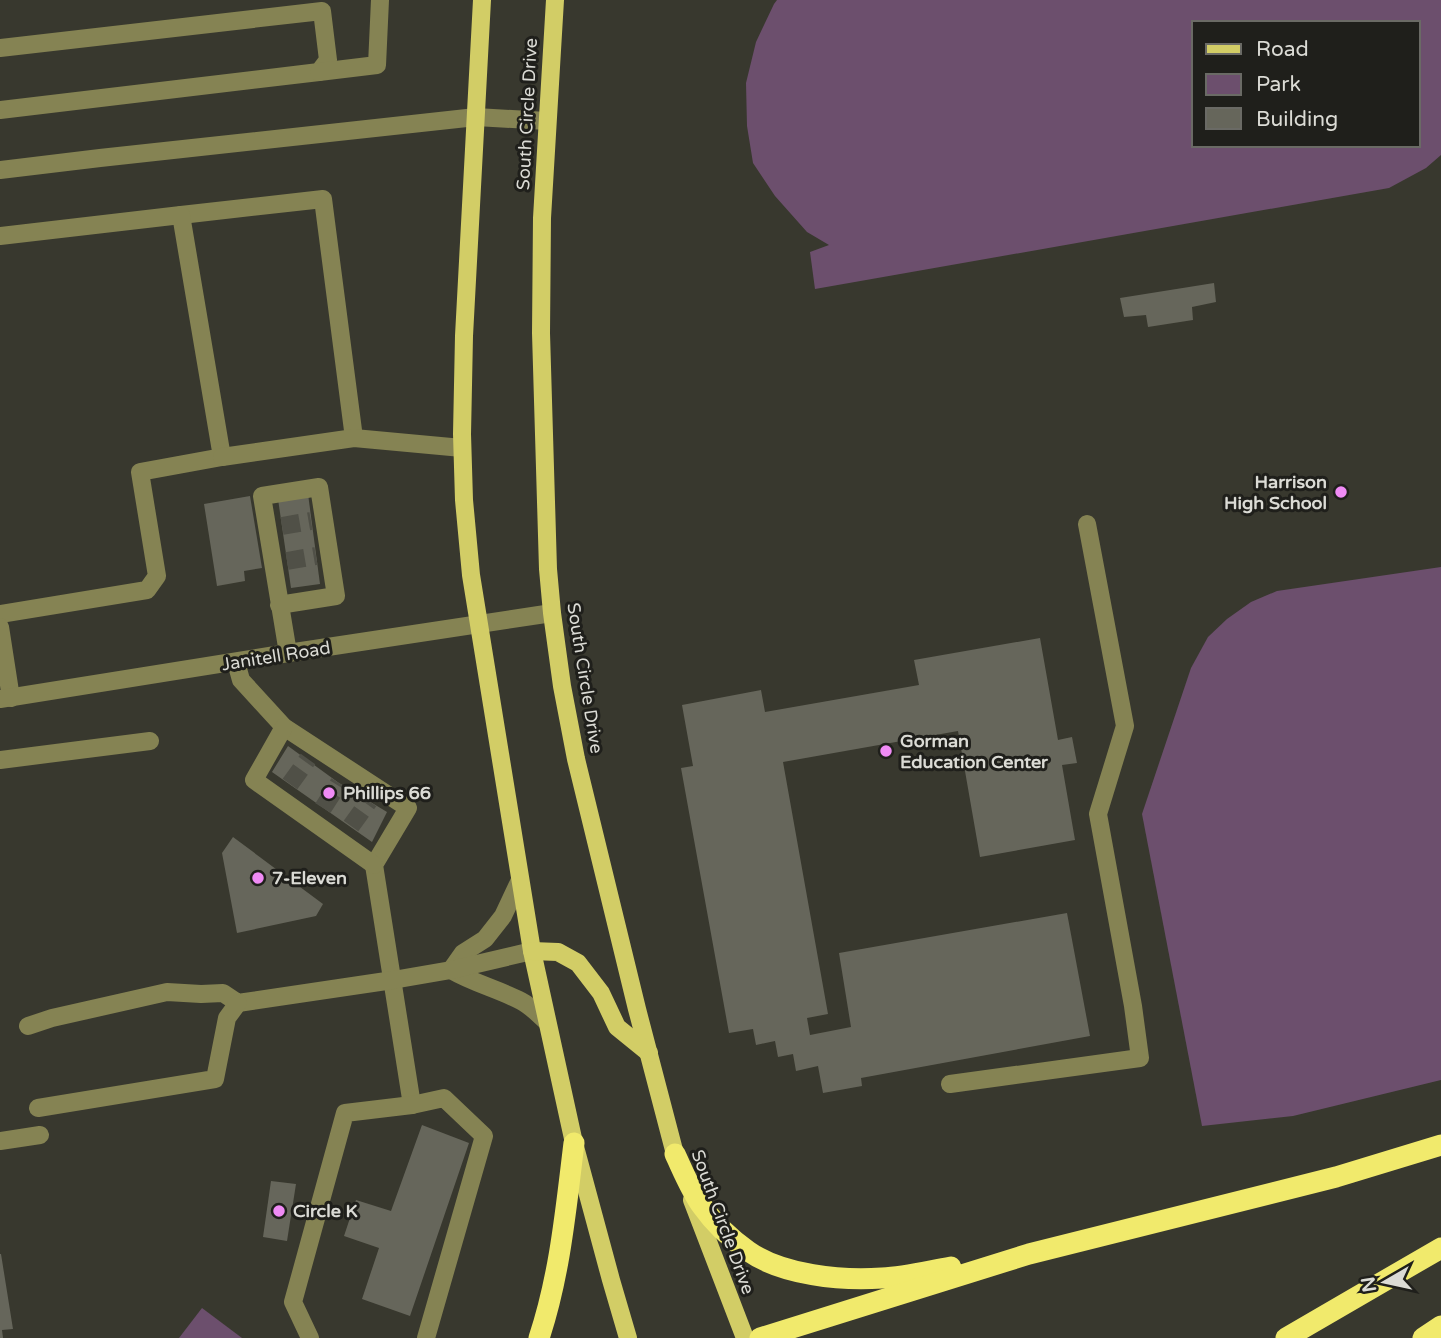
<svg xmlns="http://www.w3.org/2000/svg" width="1441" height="1338" viewBox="0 0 1441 1338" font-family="'Varela Round',sans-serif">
  <rect width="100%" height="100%" fill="#38382e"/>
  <!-- green -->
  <g fill="#6c4f6d" fill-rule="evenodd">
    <path d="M777,0H1441V155L1426,168L1389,188L815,289L810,252L829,245L807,232L775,196L753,163L747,126L746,83L756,42L774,4ZM1194,23H1418V145H1194Z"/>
    <polygon points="1441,567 1441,1080 1293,1116 1202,1126 1142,814 1191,668 1208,637 1227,619 1251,602 1277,591"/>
    <polygon points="202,1308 242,1338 179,1338"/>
  </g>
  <!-- building -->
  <g fill="#66665b">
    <polygon points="1214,283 1216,302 1192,307 1193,320 1148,327 1146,315 1124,317 1120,298"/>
    <polygon points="308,494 320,584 291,588 278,499"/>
    <polygon points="250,496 262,568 244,571 245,581 217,586 204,504"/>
    <polygon points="1040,638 1058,740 1072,737 1077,763 1062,765 1075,840 980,857 958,731 783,762 828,1014 807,1018 810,1035 851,1027 839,953 1067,913 1090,1036 861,1078 862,1086 823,1093 818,1066 796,1071 793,1054 778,1057 775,1041 756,1045 753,1029 729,1033 681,768 693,766 682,705 761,690 765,712 919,685 914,660"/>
    <polygon points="288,746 339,783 387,812 372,842 272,772"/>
    <polygon points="233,837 323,904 316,916 237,933 222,853"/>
    <polygon points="422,1125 469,1143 410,1316 362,1299 379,1248 344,1236 356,1200 391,1211"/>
    <polygon points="271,1181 296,1184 287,1241 263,1237"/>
    <polygon points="0,1254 1,1254 13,1329 2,1330 3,1338 0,1338"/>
  </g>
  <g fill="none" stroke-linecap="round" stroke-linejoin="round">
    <!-- minor-tunnel -->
    <g stroke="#505047" stroke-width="18" stroke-dasharray="18 9" stroke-linecap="butt">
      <polyline points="282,526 311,521"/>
      <polyline points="287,561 316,556"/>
      <polyline points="290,784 308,759"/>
      <polyline points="323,808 339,783"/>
      <polyline points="351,826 369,801"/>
    </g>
    <!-- minor -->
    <g stroke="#858353" stroke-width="18">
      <polyline points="0,48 322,11 328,60 319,72 0,110"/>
      <polyline points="319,72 377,65 380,0"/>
      <polyline points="0,170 100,158 476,117 547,121"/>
      <polyline points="181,215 323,199 354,438"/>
      <polyline points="0,236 181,215 222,457 140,472 157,576 147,590 0,614"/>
      <polyline points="222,457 354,438 462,448"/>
      <polyline points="279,605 336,596 319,487 262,496 288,653"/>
      <polyline points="0,627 11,698"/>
      <polyline points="236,662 241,680 284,727 408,808 374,865 412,1105"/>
      <polyline points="0,699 288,653 552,613"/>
      <polyline points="284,727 254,780 374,865"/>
      <polyline points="0,760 150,741"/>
      <polyline points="451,970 463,953 485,939 503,916 520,880"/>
      <path d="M451,970C473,983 498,989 521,1001C531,1006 539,1015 547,1022"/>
      <polyline points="28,1026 52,1018 167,992 201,994 223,993 238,1003 393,980 451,970 532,951"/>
      <polyline points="950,1084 1140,1058 1133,1006 1098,814 1125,726 1087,524"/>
      <polyline points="38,1108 215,1079 227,1018 238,1003"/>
      <polyline points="0,1141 40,1135"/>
      <polyline points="310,1338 293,1302 345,1113 412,1105 444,1098 484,1136 426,1338"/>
    </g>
    <!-- major -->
    <g stroke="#d2cd66" stroke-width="18">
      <polyline points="482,0 464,336 462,434 464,500 471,575 532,951 574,1143 611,1280 628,1338"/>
      <polyline points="555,0 542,218 541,333 548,569 552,613 562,686 576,759 637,1009 675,1154 680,1167"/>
      <polyline points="532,951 558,952 578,963 601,993 617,1027 649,1053"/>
      <polyline points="692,1200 745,1338"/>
    </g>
    <!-- highway -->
    <g stroke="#f1ea6c" stroke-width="21">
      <path d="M675,1154C683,1171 691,1191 702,1206C714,1223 731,1239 748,1251C782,1275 841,1281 882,1278C905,1277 928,1271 951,1267"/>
      <path d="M539,1338C560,1275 566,1208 574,1143"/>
      <polyline points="760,1338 1029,1254 1336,1177 1441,1145"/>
      <polyline points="1286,1338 1441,1248"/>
      <polyline points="1423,1338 1441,1326"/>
    </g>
  </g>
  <!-- markers -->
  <g fill="#f08bf5" stroke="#1f1f1b" stroke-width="2.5">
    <circle cx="1341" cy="492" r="7"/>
    <circle cx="886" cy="751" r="7"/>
    <circle cx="329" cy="793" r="7"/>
    <circle cx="258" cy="878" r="7"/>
    <circle cx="279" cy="1211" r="7"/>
  </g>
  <g text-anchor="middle" stroke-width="6" stroke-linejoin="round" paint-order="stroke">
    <!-- street labels -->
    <g font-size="18" fill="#dbdbd5" stroke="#1f1f1b">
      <text transform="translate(527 114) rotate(-87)" y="6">South Circle Drive</text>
      <text transform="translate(276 656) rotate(-9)" y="6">Janitell Road</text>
      <text transform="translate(585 678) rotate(81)" y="6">South Circle Drive</text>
      <text transform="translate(723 1222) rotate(70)" y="6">South Circle Drive</text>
    </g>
    <!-- poi labels -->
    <g font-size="18" font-weight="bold" fill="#dbdbd5" stroke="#1f1f1b" text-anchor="start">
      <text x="1327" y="488" text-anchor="end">Harrison<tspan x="1327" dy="21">High School</tspan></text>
      <text x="900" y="747">Gorman<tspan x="900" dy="21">Education Center</tspan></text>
      <text x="343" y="799">Phillips 66</text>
      <text x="272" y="884">7-Eleven</text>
      <text x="293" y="1217">Circle K</text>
    </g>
  </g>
  <!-- legend -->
  <rect x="1192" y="21" width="228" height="126" fill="#1f1f1b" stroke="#6a6a65" stroke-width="2"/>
  <rect x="1206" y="44" width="35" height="10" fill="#d2cd66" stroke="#6a6a65" stroke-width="2"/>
  <text x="1256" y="56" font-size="21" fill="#dbdbd5">Road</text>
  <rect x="1206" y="74" width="35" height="21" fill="#6c4f6d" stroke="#6a6a65" stroke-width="2"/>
  <text x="1256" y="91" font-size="21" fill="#dbdbd5">Park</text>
  <rect x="1206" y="108" width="35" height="21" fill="#66665b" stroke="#6a6a65" stroke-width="2"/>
  <text x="1256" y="126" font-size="21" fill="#dbdbd5">Building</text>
  <!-- north arrow -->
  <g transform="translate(1385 1282) rotate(261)" stroke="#1f1f1b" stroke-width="5" paint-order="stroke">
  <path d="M0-5L12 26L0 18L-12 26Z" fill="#dbdbd5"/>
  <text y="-10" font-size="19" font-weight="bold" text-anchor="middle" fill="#dbdbd5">N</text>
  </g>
</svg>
